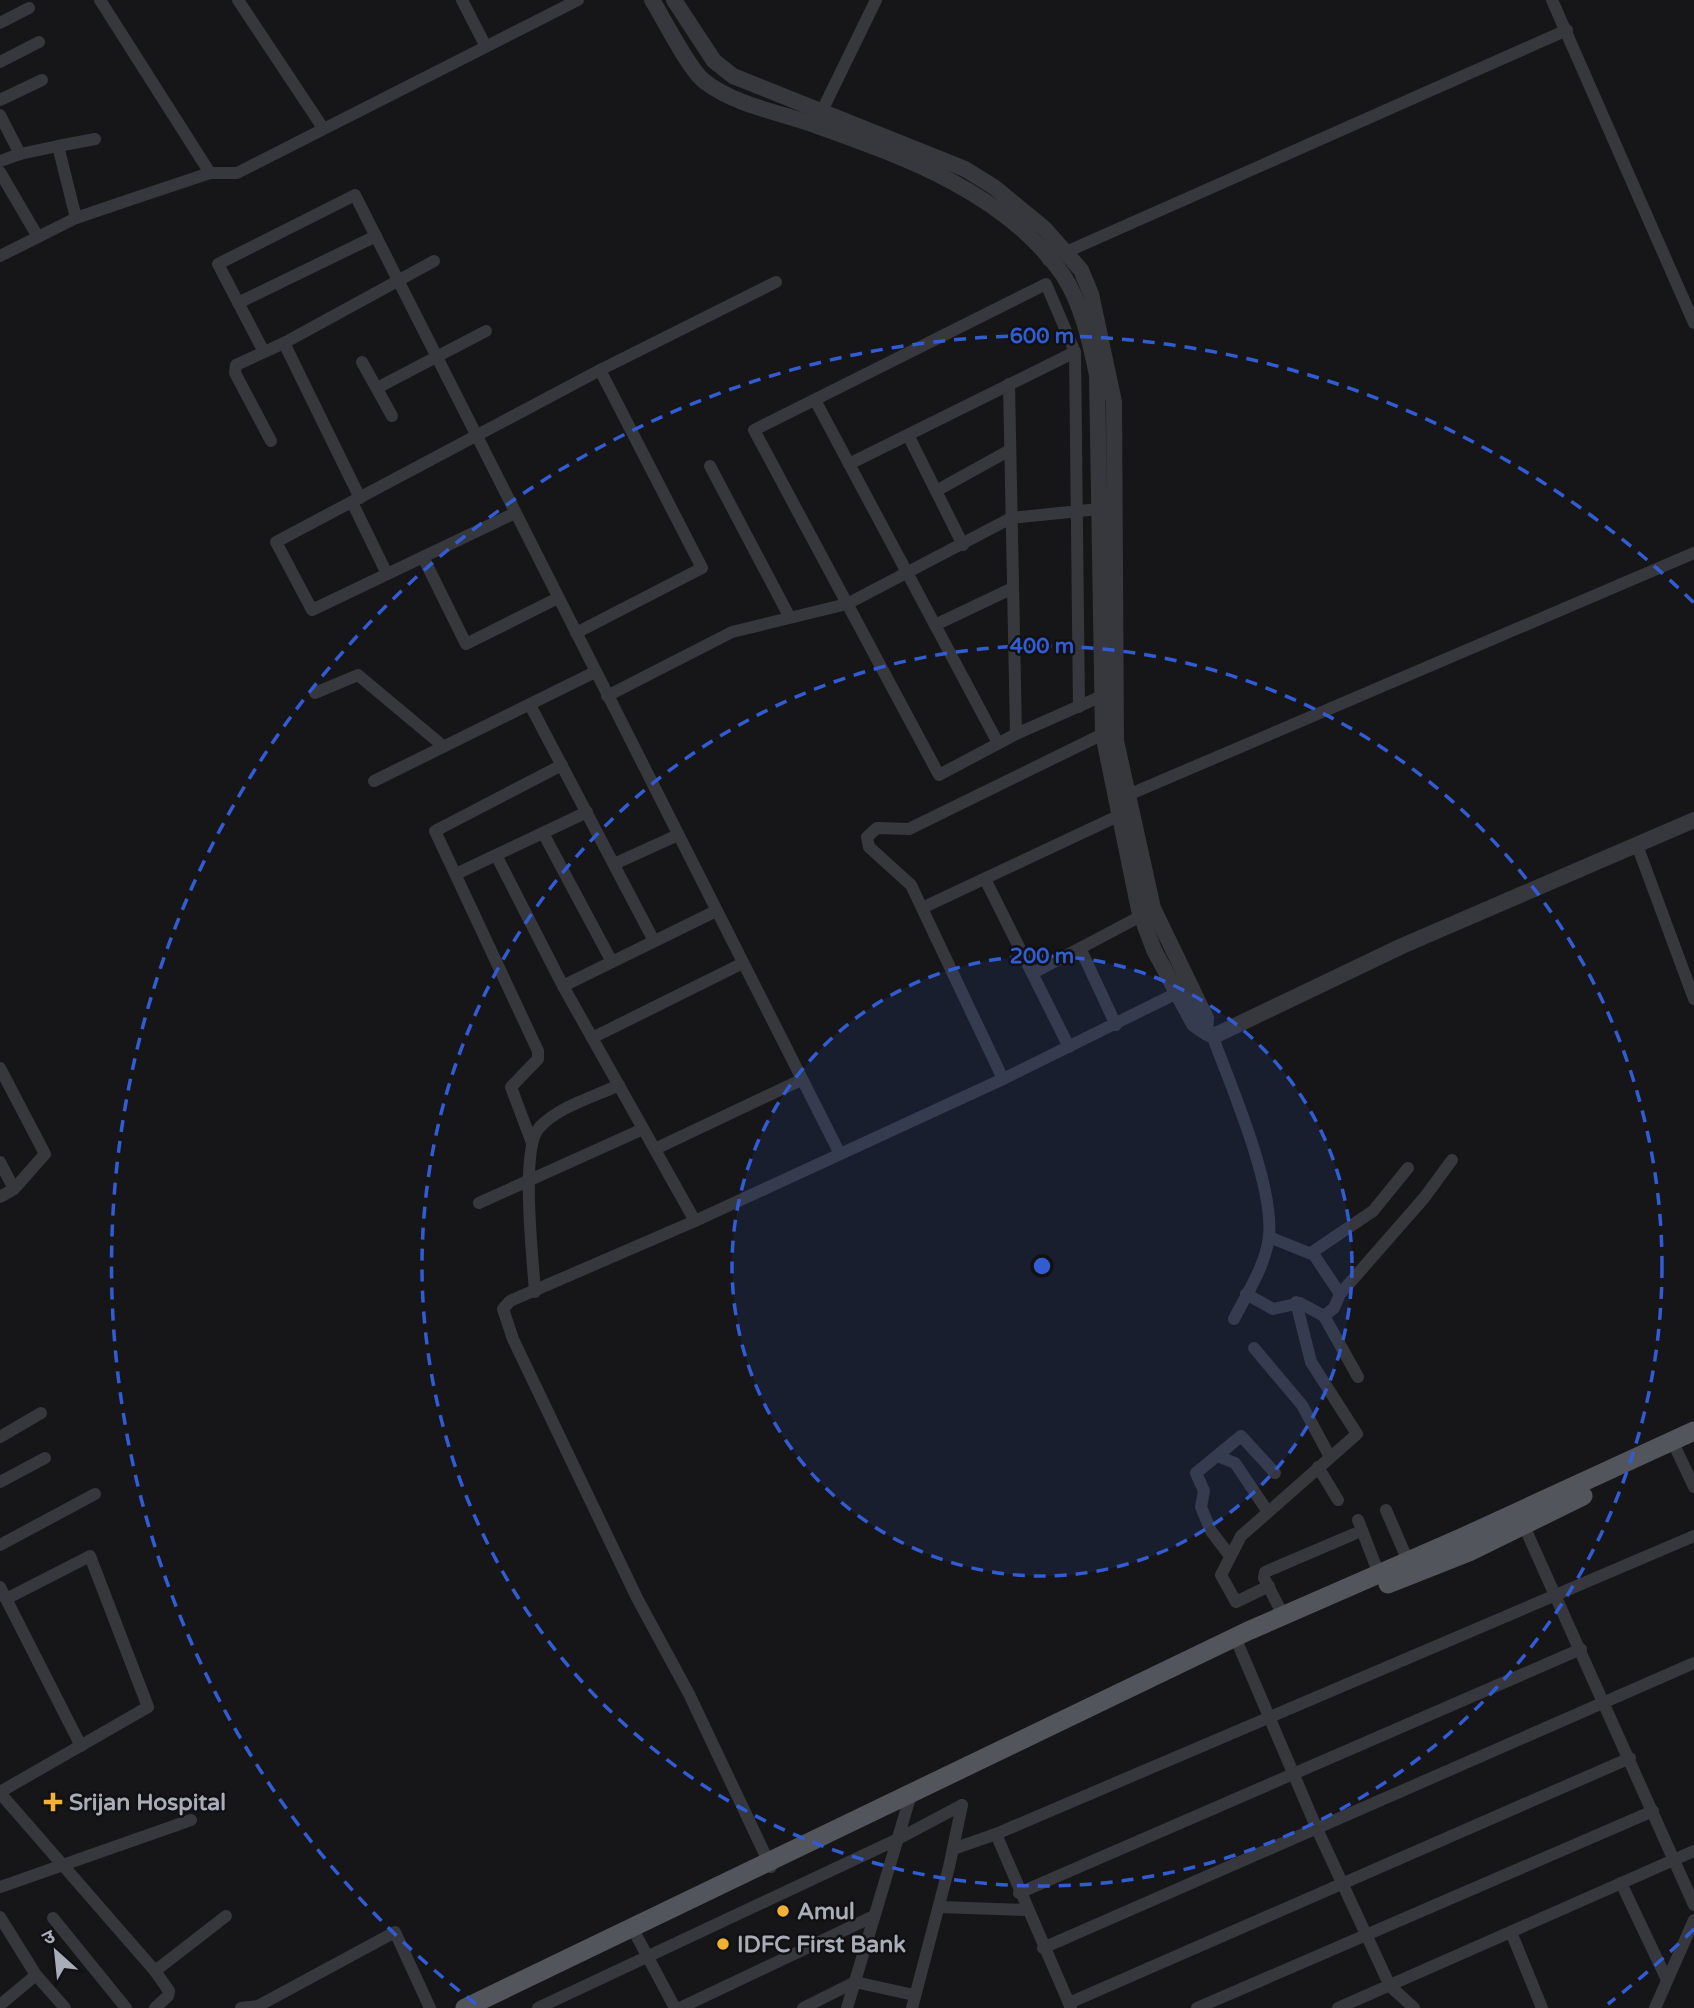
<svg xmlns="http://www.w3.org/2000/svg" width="1694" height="2008" viewBox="0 0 1694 2008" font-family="'Varela Round','Noto Sans Devanagari',sans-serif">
  <rect width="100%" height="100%" fill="#161618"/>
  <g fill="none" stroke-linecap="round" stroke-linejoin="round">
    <!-- minor -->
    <g stroke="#37383d" stroke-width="12">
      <polyline points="100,0 210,173"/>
      <polyline points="238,0 323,128"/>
      <polyline points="462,0 485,45"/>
      <polyline points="1552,0 1694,323"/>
      <polyline points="0,23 29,8"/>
      <polyline points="0,62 39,42"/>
      <polyline points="0,100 42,80"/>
      <polyline points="0,115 20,154 58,146"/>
      <polyline points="818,119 876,0"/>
      <polyline points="0,161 20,154"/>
      <polyline points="0,172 38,237"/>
      <polyline points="76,218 58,146 95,139"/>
      <polyline points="0,256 76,218 132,199 210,173 237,173 578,0"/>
      <polyline points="1048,260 1567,30"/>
      <polyline points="238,303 376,236"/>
      <polyline points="284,343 360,498"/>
      <polyline points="264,352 218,264 355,195 839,1152"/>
      <polyline points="362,362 392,416"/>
      <polyline points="1009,384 1016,734"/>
      <polyline points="377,388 486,331"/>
      <polyline points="815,400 998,743"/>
      <polyline points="908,435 963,545"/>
      <polyline points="271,441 235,373 236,365 284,343 434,261"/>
      <polyline points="849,464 1075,352"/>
      <polyline points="710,466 789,616"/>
      <polyline points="936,491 1010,450"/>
      <polyline points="352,502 387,574"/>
      <polyline points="515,513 312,610 276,542 600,370 776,282"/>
      <polyline points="423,557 466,644 558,598"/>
      <polyline points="935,625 1013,588"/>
      <polyline points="576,633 702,568 600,370"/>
      <polyline points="315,693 358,675 443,746"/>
      <polyline points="607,696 732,632 847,604 1011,518 1099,509"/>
      <polyline points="530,705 654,941"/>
      <polyline points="1079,707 1075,352 1046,284 754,430 939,775 1016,734 1102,696"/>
      <polyline points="374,781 595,672"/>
      <polyline points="1128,795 1694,553"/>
      <polyline points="543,833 612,962"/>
      <polyline points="1637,845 1694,999"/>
      <polyline points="496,855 563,986 695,1221"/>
      <polyline points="614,864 678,835"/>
      <polyline points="456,874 587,812"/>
      <polyline points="985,879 1069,1047"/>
      <polyline points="922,908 1118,816"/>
      <polyline points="1081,950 1116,1025"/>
      <polyline points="1033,973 1141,916"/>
      <polyline points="563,986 716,911"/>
      <path d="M1212,1035C1231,1086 1274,1185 1269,1236C1266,1265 1247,1293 1234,1319"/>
      <polyline points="592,1038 743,963"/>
      <polyline points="0,1068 45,1154 14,1189 0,1197"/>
      <polyline points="1003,1079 911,885 869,847 867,837 877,828 909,829 1103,734"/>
      <polyline points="532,1143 511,1087 538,1059 538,1051 435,831 562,765"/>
      <polyline points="655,1149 801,1080"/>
      <polyline points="0,1162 14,1189"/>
      <polyline points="479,1203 643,1129"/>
      <polyline points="1269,1237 1314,1255 1340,1294"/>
      <polyline points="1311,1253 1373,1211 1408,1168"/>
      <path d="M535,1292C533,1261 520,1149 539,1128C557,1107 594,1097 619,1085"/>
      <polyline points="1246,1294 1273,1309 1300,1303 1324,1316"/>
      <polyline points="1254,1348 1302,1405 1330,1457"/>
      <polyline points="1358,1377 1324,1316 1334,1308 1340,1294 1424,1198 1452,1160"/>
      <polyline points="0,1437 41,1413"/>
      <polyline points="1676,1449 1694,1487"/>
      <polyline points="1217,1456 1235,1463 1268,1512"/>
      <polyline points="1318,1467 1338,1500"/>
      <polyline points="0,1482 45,1458"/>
      <polyline points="1386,1510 1408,1561"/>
      <polyline points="1358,1520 1379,1574"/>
      <polyline points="1524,1526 1694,1905"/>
      <polyline points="0,1545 95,1494"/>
      <polyline points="1230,1556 1211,1531 1201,1507 1204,1491 1196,1473 1241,1436 1275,1473"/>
      <polyline points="1269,1586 1236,1602 1221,1575 1241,1536 1357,1434 1311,1362 1296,1302"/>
      <polyline points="0,1587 81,1746"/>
      <polyline points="1283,1615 1264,1578 1265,1572 1354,1534"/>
      <polyline points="1235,1637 1317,1829 1390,1986 1414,2008"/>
      <polyline points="0,1792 148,1707 90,1556 6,1599"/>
      <polyline points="0,1793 155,1971 169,1991 168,1996 155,2008"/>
      <polyline points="953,1849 996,1834"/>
      <polyline points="771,1867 689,1694 637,1598 513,1339 503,1309 510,1301 695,1221 1003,1079 1177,993"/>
      <polyline points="1621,1883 1667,1980"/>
      <polyline points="0,1887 191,1820"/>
      <polyline points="1019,1893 1581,1649"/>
      <polyline points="939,1907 1027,1910"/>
      <polyline points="0,1917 36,1975 65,2008"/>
      <polyline points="53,1918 126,2008"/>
      <polyline points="1511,1932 1542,2008"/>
      <polyline points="635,1933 675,2008"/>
      <polyline points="1043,1948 1694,1663"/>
      <polyline points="155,1971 226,1916"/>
      <polyline points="1069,2003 1630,1758"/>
      <polyline points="0,2005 36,1975"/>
      <polyline points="241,2008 258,2006 395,1932 430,2008"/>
      <polyline points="538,2008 896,1840 962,1805"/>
      <polyline points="680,2008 874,1916"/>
      <polyline points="803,2008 855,1982 914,1995"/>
      <polyline points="847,2008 912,1791"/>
      <polyline points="912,2008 949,1867 962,1805"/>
      <polyline points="1071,2008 996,1834 1694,1536"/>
      <polyline points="1197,2008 1653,1811"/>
      <polyline points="1338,2008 1694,1851"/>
      <polyline points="1655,2008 1694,1920"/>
    </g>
    <!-- tertiary -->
    <g stroke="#37383d" stroke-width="16">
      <path d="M652,0C664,19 688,68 704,81C733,104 777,112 812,124C904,157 1005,192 1063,275C1082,304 1090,342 1097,375L1103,734L1139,910L1154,950L1194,1024L1209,1034L1216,1035L1402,946L1694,820"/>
      <polyline points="674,0 714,61 733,76 965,169 994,187 1045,229 1081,270 1091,294 1114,402 1116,741 1153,908 1206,1018 1205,1031"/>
    </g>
    <!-- primary -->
    <g stroke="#53555c" stroke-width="19">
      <polyline points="1388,1584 1469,1552 1583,1496"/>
      <polyline points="465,2008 1248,1631 1461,1538 1694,1431"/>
    </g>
  </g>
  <!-- distance rings -->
  <circle cx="1042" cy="1266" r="310" fill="#325cd3" fill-opacity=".12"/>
  <g fill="none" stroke="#325cd3" stroke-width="3.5" stroke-dasharray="12 9">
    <circle cx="1042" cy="1266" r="310"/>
    <circle cx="1042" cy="1266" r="620"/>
    <path d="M1694 1929A930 930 0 0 1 1608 2004M476 2004A930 930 0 1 1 1694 603"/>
  </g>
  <!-- markers -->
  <g fill="#f2b134" stroke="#111113" stroke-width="2.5">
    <path d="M49.5 1791.5h7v7h7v7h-7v7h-7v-7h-7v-7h7z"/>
    <circle cx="783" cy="1911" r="7"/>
    <circle cx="723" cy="1944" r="7"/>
  </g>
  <g text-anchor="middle" stroke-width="5" stroke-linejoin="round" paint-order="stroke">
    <!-- poi labels -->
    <g font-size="23" font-weight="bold" fill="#a8adb8" stroke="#111113" text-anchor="start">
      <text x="69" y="1810">Srijan Hospital</text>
      <text x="797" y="1919">Amul</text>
      <text x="737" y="1952">IDFC First Bank</text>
    </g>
  </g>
  <circle cx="1042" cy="1266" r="10" fill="#325cd3" stroke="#111113" stroke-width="3.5"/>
  <g font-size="21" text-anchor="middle" font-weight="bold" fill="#325cd3" stroke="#111113" stroke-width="5" stroke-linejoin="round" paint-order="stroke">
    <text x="1042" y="343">600 m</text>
    <text x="1042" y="653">400 m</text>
    <text x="1042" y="963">200 m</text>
  </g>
  <!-- north arrow -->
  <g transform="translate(56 1952) rotate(333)" stroke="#111113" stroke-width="5" paint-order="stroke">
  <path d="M0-5L12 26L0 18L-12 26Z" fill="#a8adb8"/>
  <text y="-10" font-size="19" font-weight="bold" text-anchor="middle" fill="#a8adb8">उ</text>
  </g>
</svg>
